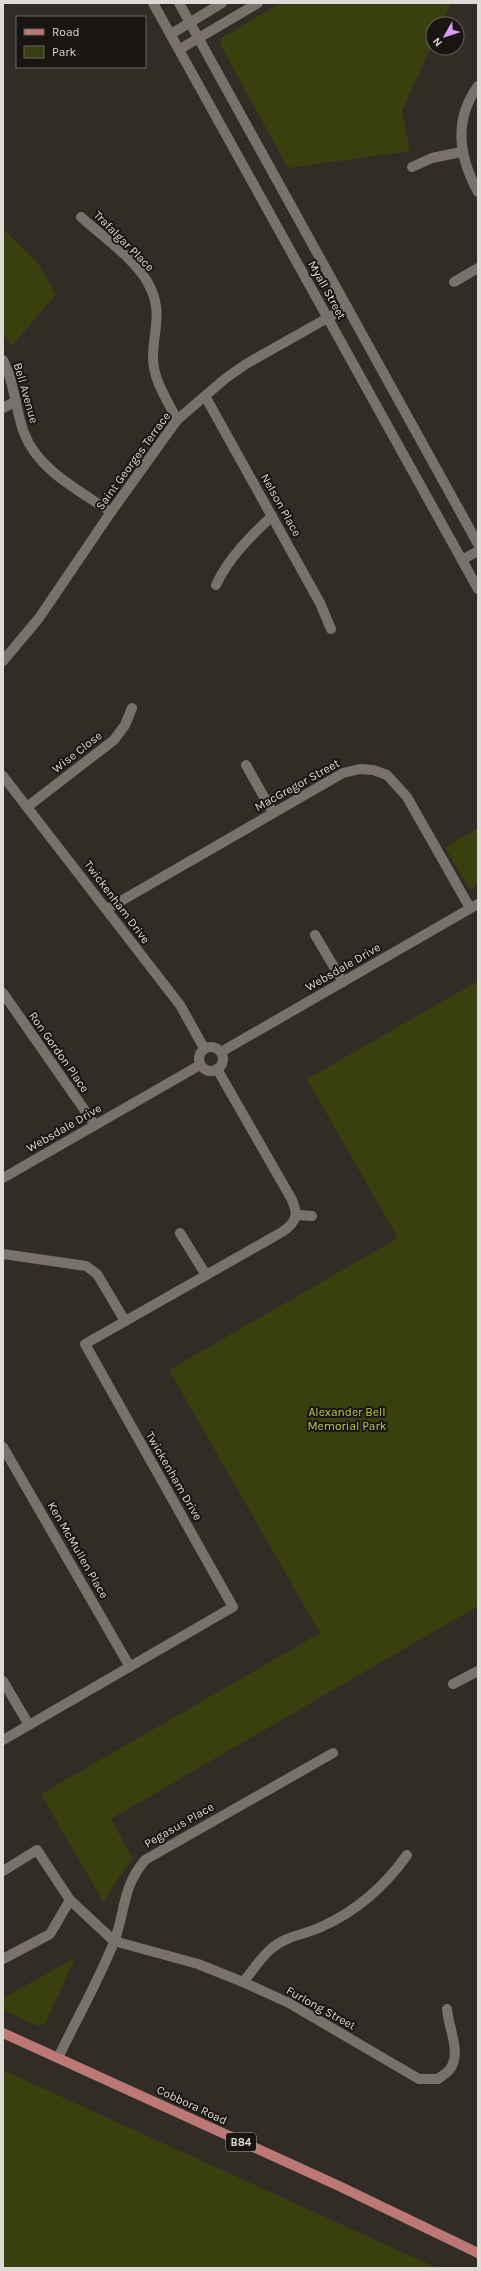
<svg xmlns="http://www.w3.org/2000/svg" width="481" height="2271" viewBox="0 0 481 2271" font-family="Karla,sans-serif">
  <rect width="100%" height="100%" fill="#322c27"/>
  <!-- green -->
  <g fill="#3a3f0e">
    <polygon points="281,3 451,3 441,24 433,24 433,43 402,111 410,151 288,168 220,44 221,38"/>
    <polygon points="3,229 37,262 56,294 12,346 3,333"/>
    <polygon points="478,828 478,885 470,890 445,847"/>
    <polygon points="478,981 478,1606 111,1819 133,1859 116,1881 104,1903 41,1794 320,1633 169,1370 398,1238 307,1079"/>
    <polygon points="75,1958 45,2024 38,2026 3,2010 3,1998"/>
    <polygon points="3,2070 437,2268 3,2268"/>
  </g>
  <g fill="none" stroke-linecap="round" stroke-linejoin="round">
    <!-- minor -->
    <g stroke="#79726c" stroke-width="10">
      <polyline points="153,3 478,589"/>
      <polyline points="179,3 478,544"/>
      <polyline points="171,34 222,3"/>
      <polyline points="180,49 258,3"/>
      <path d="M478,86C453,120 459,157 478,192"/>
      <polyline points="412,167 432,158 461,152"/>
      <path d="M81,217C102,236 135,259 148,283C164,312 153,329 153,358C153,380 168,401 177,420"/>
      <polyline points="454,282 478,268"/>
      <path d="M3,360C15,383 15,409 24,433C38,470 80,491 111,512"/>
      <polyline points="205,396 320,603 331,629"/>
      <polyline points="3,408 16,401"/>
      <polyline points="462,560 478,551"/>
      <path d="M216,585C229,557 250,537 272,516"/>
      <polyline points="3,661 39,618 111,512 177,420 226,378 246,364 347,307"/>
      <polyline points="246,765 273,813"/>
      <polyline points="3,776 180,1005 204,1048"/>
      <polyline points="27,807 114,740 125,725 132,708"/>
      <polyline points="107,909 343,773 360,769 373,770 387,775 407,797 470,908"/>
      <polyline points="315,935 343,982"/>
      <polyline points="3,993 95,1125"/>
      <circle cx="211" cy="1059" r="12"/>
      <polyline points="221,1052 478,904"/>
      <polyline points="3,1178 200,1065"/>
      <polyline points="297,1215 312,1216"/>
      <polyline points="180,1233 206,1275"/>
      <polyline points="3,1254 86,1266 97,1274 125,1321"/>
      <polyline points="3,1447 130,1667"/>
      <polyline points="3,1681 29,1725"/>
      <polyline points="453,1684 478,1671"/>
      <path d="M3,1740L233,1607L85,1344L282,1232C297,1222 299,1214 291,1198L217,1069"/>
      <path d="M3,1871L37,1850L70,1900L114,1941L198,1964L243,1982L289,2003L419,2079H438C442,2076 447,2073 450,2069C462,2053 448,2027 447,2009"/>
      <polyline points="3,1959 50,1934 70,1900"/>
      <path d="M243,1982C252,1972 260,1958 271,1949C285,1936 304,1935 321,1927C357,1911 385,1886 407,1855"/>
      <path d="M58,2058C76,2020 98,1982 114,1942C126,1911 121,1889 145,1860L333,1753"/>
    </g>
    <!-- major -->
    <polyline stroke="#bc7874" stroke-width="10" points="3,2033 339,2186 478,2253"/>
  </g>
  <g text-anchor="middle" stroke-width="4" stroke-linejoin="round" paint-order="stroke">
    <!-- shield labels -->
    <rect fill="#181513" stroke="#a39f9c" stroke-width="1" x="226" y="2133" width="30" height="18" rx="3"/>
    <g font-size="11" font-weight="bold" fill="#dedad7">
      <text x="241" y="2146">B84</text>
    </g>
    <!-- street labels -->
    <g font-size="12" fill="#dedad7" stroke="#181513">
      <text transform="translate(124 241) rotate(45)" y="4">Trafalgar Place</text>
      <text transform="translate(327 290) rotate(61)" y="4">Myall Street</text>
      <text transform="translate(26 393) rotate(74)" y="4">Bell Avenue</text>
      <text transform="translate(133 461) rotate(-54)" y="4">Saint Georges Terrace</text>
      <text transform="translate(281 505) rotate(61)" y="4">Nelson Place</text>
      <text transform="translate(77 752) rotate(-38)" y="4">Wise Close</text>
      <text transform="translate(297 785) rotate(-29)" y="4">MacGregor Street</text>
      <text transform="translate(117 902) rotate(53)" y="4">Twickenham Drive</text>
      <text transform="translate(343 967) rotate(-30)" y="4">Websdale Drive</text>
      <text transform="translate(59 1052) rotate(55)" y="4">Ron Gordon Place</text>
      <text transform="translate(64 1128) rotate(-30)" y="4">Websdale Drive</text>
      <text transform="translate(174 1476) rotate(60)" y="4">Twickenham Drive</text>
      <text transform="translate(78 1550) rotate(60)" y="4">Ken McMullen Place</text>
      <text transform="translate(179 1825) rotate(-30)" y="4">Pegasus Place</text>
      <text transform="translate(321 2008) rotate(29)" y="4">Furlong Street</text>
      <text transform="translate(192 2105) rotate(25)" y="4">Cobbora Road</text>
    </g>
    <!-- park labels -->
    <g font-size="12" fill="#bcc948" stroke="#181513">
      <text x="347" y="1416">Alexander Bell<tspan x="347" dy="14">Memorial Park</tspan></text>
    </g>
  </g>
  <!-- border -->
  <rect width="481" height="2271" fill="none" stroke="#dedad7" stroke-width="8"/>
  <!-- legend -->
  <rect x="16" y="16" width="130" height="52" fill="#181513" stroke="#676461"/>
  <rect x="24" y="29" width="20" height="6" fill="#bc7874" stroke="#676461"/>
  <text x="52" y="36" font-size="12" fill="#dedad7">Road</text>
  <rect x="24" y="46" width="20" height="12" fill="#3a3f0e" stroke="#676461"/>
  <text x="52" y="56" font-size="12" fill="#dedad7">Park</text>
  <!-- north arrow -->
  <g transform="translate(445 36) rotate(231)"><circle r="19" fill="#181513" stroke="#676461"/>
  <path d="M0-3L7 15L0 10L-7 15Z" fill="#da9af6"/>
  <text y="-6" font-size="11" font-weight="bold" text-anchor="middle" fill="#dedad7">N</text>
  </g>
</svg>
